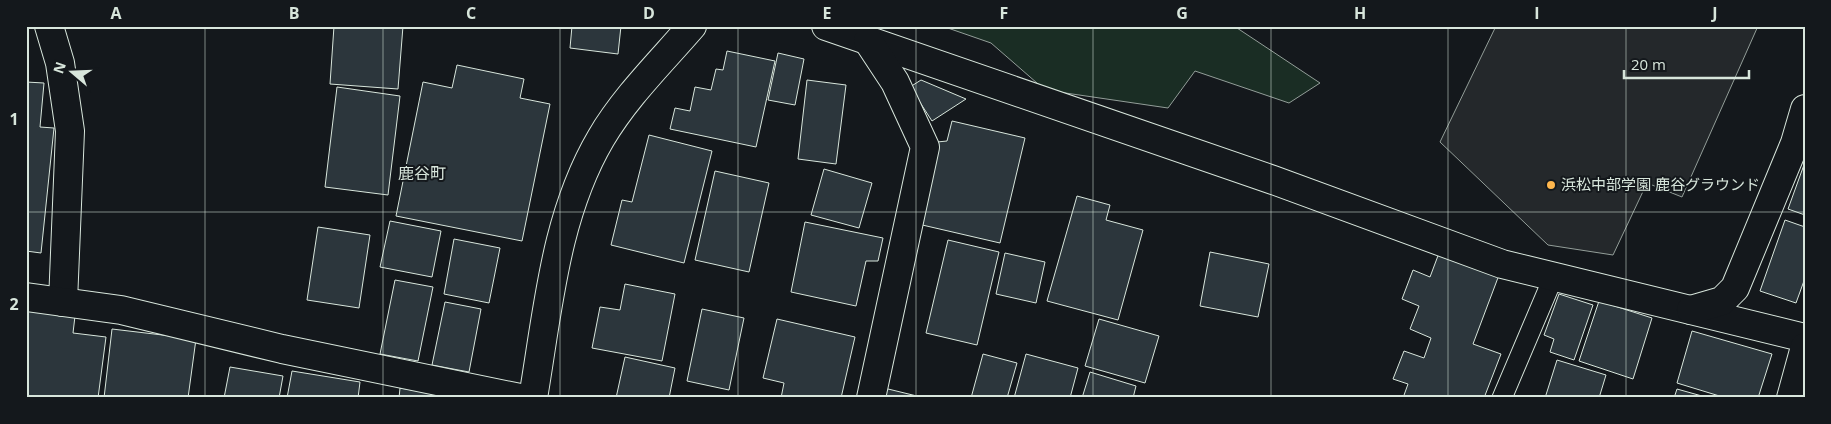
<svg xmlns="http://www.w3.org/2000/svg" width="1831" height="424" viewBox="0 0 1831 424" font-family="'Open Sans','Noto Sans JP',sans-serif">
  <rect width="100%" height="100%" fill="#14181c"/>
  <!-- green -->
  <polygon fill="#1a2d24" stroke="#939e99" points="942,26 1234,26 1320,83 1289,103 1195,71 1168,108 1045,90 991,43"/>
  <!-- parking -->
  <polygon fill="#24282b" stroke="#939e99" points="1496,26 1758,26 1682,197 1647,183 1613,255 1548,245 1440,142"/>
  <!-- building -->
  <g fill="#2c363c" stroke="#d8e6dc">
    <polygon points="334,26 403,26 398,89 330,84"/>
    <polygon points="572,26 621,26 618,54 570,48"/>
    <polygon points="727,51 775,61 756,147 670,129 675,108 690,111 695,87 711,90 716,69 723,70"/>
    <polygon points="778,53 804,59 795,105 768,100"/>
    <polygon points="457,65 524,79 520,98 550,104 522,241 396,216 423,82 452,88"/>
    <polygon points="807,80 846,85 836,164 798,159"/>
    <polygon points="921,80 966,99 932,121 910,87"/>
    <polygon points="26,82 44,83 40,127 54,128 41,253 26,251"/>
    <polygon points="337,87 400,96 388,195 325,187"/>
    <polygon points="952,121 1025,138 1000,243 918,224 937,142 947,141"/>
    <polygon points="649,135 712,151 684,263 611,245 622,200 632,202"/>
    <polygon points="1805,162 1805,215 1788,209"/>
    <polygon points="824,169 872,183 859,228 811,215"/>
    <polygon points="715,171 769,183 749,272 695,260"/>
    <polygon points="1077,196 1110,205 1106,220 1143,230 1118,320 1047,301"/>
    <polygon points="1785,220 1805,227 1805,278 1796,303 1760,291"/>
    <polygon points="390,221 441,231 432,277 380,267"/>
    <polygon points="805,222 883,238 878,261 866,261 856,306 791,292"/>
    <polygon points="318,227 370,235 359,308 307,300"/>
    <polygon points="454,239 500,248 489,303 444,294"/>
    <polygon points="948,240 999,252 977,345 926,333"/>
    <polygon points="1210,252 1269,264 1258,317 1200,306"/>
    <polygon points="1005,253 1045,262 1036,303 996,294"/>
    <polygon points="1439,253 1499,275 1473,344 1501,354 1484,398 1403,398 1408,384 1393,379 1404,351 1424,358 1431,338 1410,329 1419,306 1402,299 1413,270 1430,277"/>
    <polygon points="395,280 433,287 418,361 380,354"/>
    <polygon points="625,284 675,294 662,361 592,348 600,307 620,310"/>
    <polygon points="1559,294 1593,305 1574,360 1550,352 1554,339 1544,335"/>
    <polygon points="1599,301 1652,318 1633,379 1579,361"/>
    <polygon points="445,302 481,309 469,372 432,365"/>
    <polygon points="26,309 75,316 73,333 106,337 98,398 26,398"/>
    <polygon points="702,309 744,318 729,390 687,381"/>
    <polygon points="777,319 855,337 841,398 781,398 784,383 763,378"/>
    <polygon points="1099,319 1159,336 1145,383 1085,366"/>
    <polygon points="112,329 196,339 188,398 104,398"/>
    <polygon points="1692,331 1772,354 1758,398 1726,398 1677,383"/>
    <polygon points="983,354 1017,363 1007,398 971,398"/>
    <polygon points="1026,354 1078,368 1070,398 1014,398"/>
    <polygon points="625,357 675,368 669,398 616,398"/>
    <polygon points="1557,360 1606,375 1599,398 1545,398"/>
    <polygon points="230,367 283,376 279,398 224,398"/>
    <polygon points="292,371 360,382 358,398 287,398"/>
    <polygon points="1090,372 1136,386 1133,398 1082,398"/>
    <polygon points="400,388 460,398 399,398"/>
    <polygon points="884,388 925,398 881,398"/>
    <polygon points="1677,389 1709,398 1674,398"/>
  </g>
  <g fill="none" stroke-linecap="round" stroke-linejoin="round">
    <defs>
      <polyline id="service" points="1502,398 1553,278"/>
      <g id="minor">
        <polyline points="49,26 60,63 70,131 63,302"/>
        <polyline points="826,26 1273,180 1502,264 1805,338"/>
        <polyline points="868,41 895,82 925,147 871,398"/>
        <polyline points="26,297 121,310 282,349 520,398"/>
        <polyline points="1691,310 1722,301 1735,288 1795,143 1805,109"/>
        <polyline points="1791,398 1805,347"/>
      </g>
      <path id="tertiary" d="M533,398C548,310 555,216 601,138C625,97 661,62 692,26"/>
    </defs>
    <!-- service casing -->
    <use href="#service" stroke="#d8e6dc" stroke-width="21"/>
    <!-- minor casing -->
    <use href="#minor" stroke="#d8e6dc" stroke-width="30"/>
    <!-- tertiary casing -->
    <use href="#tertiary" stroke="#d8e6dc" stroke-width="30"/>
    <!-- service -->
    <use href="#service" stroke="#14181c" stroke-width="19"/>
    <!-- minor -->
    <use href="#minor" stroke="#14181c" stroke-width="28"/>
    <!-- tertiary -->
    <use href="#tertiary" stroke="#14181c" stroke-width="28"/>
  </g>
  <!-- grid -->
  <path fill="none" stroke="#d8e6dc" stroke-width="1" stroke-opacity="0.55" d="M205,26V398M383,26V398M560,26V398M738,26V398M916,26V398M1093,26V398M1271,26V398M1448,26V398M1626,26V398M26,212H1805"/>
  <!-- markers -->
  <circle fill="#ffb74d" stroke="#14181c" stroke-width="2" cx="1551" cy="185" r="5"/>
  <g text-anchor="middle" stroke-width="4" stroke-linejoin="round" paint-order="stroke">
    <!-- poi labels -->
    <g font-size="15" fill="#d8e6dc" stroke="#14181c" text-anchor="start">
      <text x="1561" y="190">浜松中部学園 鹿谷グラウンド</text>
    </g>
    <!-- neighbourhood labels -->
    <g font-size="16" fill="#d8e6dc" stroke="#14181c">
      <text x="422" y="179">鹿谷町</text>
    </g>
  </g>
  <!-- border -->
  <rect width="1831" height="424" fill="none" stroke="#14181c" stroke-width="55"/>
  <!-- north arrow -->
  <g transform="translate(72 72) rotate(289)" stroke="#14181c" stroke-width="4" paint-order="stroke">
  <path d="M0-4L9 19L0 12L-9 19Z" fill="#d8e6dc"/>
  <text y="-8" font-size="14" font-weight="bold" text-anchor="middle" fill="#d8e6dc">N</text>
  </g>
  <!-- scale -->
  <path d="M1624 70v8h125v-8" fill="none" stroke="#d8e6dc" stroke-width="2.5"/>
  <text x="1631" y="70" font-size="15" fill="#d8e6dc" stroke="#14181c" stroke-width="4" paint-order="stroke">20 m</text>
  <rect x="28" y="28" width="1776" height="368" fill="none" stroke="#d8e6dc" stroke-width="2"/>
  <g font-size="16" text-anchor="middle" font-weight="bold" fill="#d8e6dc">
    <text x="116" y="19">A</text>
    <text x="294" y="19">B</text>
    <text x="471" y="19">C</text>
    <text x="649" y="19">D</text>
    <text x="827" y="19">E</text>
    <text x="1004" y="19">F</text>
    <text x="1182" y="19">G</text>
    <text x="1360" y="19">H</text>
    <text x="1537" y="19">I</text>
    <text x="1715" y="19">J</text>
    <text x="14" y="125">1</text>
    <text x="14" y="310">2</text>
  </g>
</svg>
